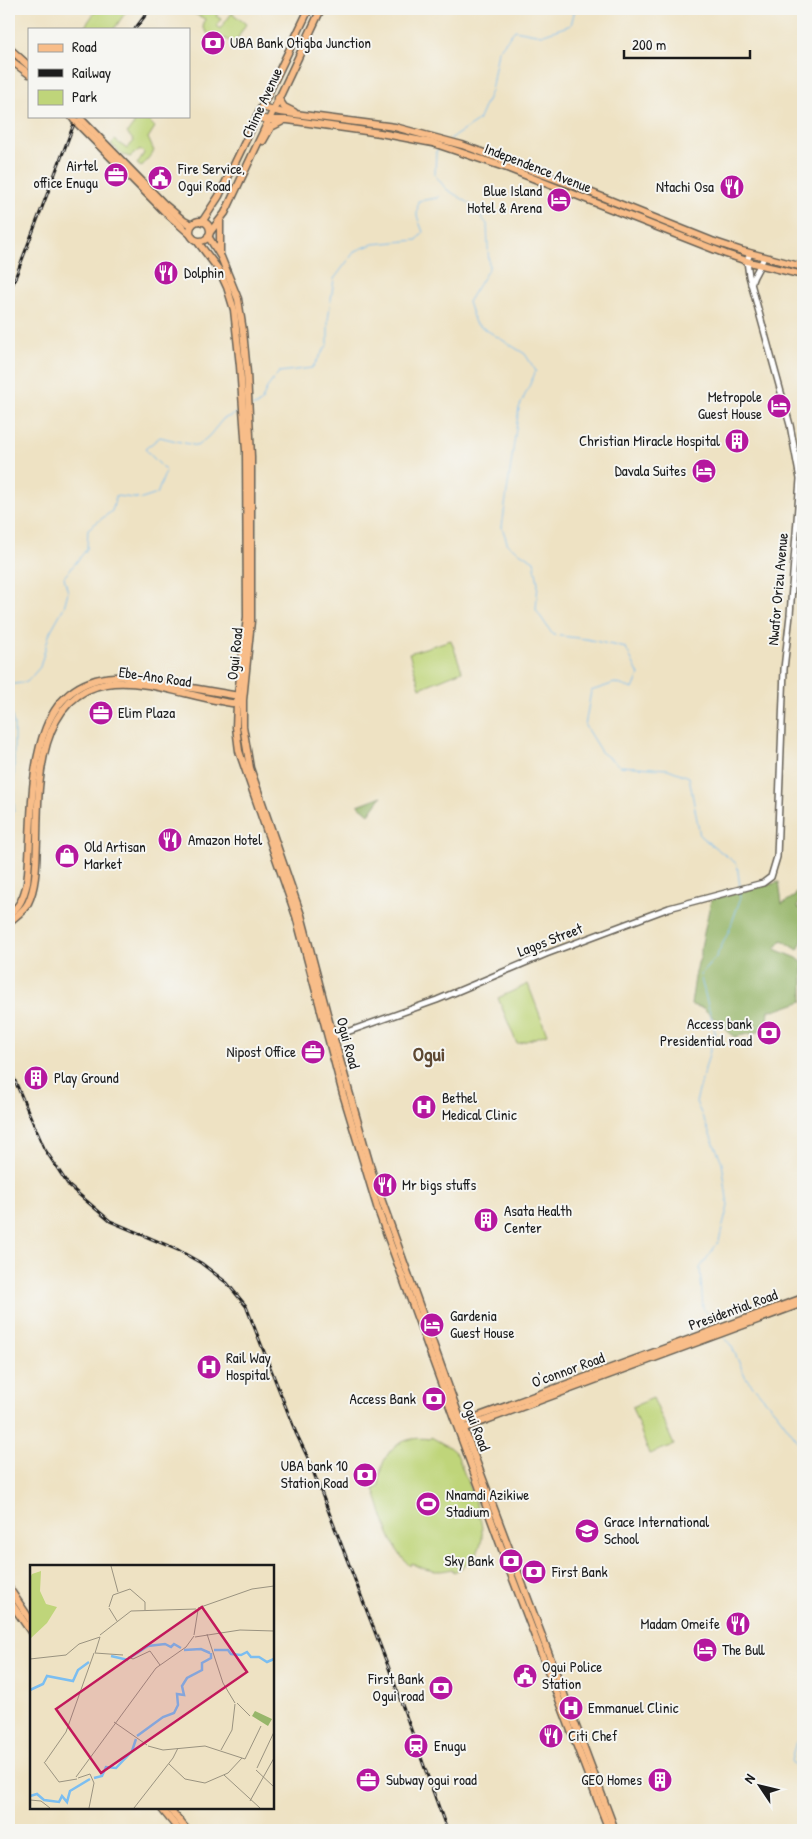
<svg xmlns="http://www.w3.org/2000/svg" width="812" height="1839" viewBox="0 0 812 1839" font-family="'Patrick Hand',sans-serif">
  <rect width="100%" height="100%" fill="#f6f6f2"/>
  <filter id="ink" filterUnits="userSpaceOnUse"><feTurbulence type="fractalNoise" baseFrequency=".02" numOctaves="2"/><feDisplacementMap in="SourceGraphic" scale="10" xChannelSelector="R" yChannelSelector="G"/><feConvolveMatrix kernelMatrix="1 2 1 2 8 2 1 2 1" color-interpolation-filters="sRGB"/></filter>
  <filter id="wash" filterUnits="userSpaceOnUse"><feTurbulence type="fractalNoise" baseFrequency=".0096" numOctaves="4" result="noise"/><feDisplacementMap in="SourceGraphic" scale="20" xChannelSelector="R" yChannelSelector="G"/><feGaussianBlur stdDeviation="1.12" result="paint"/><feColorMatrix in="noise" values="0 0 0 0 0 0 0 0 0 0 0 0 0 0 0 0 0 1.4 0 .05"/><feComposite in="paint" operator="in"/></filter>
  <g filter="url(#wash)">
    <rect width="100%" height="100%" fill="#eee2c3"/>
    <!-- green -->
    <g fill="#bfd57a" stroke="#6e784b">
      <polygon points="97,9 128,9 114,29 83,29"/>
      <polygon points="182,9 221,9 216,16 221,19 217,26 220,29 232,13 246,24 236,41 241,46 234,46 227,39 220,40 216,36 210,37 203,27 205,19 191,12 185,13"/>
      <polygon points="141,116 151,116 149,121 155,127 148,138 154,151 141,167 137,164 144,153 140,149 130,157 123,155 111,144 115,140 127,149 134,141 127,133 134,124 134,118"/>
      <polygon points="451,640 462,671 420,688 409,653"/>
      <polygon points="528,984 547,1034 517,1044 498,998"/>
      <polygon points="653,1398 674,1445 649,1454 632,1407"/>
      <path d="M431,1437L449,1447L457,1454C462,1467 466,1479 471,1491C484,1524 493,1553 454,1572L452,1569C437,1573 426,1571 412,1563L410,1566C389,1547 383,1514 374,1489L379,1487C379,1455 397,1434 430,1439Z"/>
    </g>
    <!-- forest -->
    <g fill="#97b66a" stroke="#5a6943">
      <polygon points="382,796 369,814 358,805"/>
      <polygon points="779,882 782,904 795,896 800,885 803,888 803,898 797,907 803,912 803,939 798,950 782,940 775,949 797,958 803,963 803,1001 780,1009 769,1010 767,1030 734,1037 703,1008 691,1005 695,977 698,963 701,956 701,947 711,900"/>
    </g>
    <g fill="none" stroke-linecap="round" stroke-linejoin="round">
      <!-- stream -->
      <g stroke="#7bbef1" stroke-width="1">
        <polyline points="450,139 478,121 491,91 498,51 515,30 541,35 571,25 575,9"/>
        <polyline points="440,148 436,151 435,175 446,189 469,203 487,224 489,268 468,302 475,323 525,354 536,371 519,408 502,527 508,545 534,561 538,583 536,610 553,635 586,639 626,648 639,675 633,689 615,683 591,691 585,726 601,752 620,766 668,769 689,777 700,836 737,864 740,887"/>
        <polyline points="252,407 261,403 267,388 279,372 312,368 328,344 328,320 334,279 355,251 373,244 417,240 423,232 417,216 418,201 437,198 446,189"/>
        <polyline points="9,685 27,682 40,667 50,632 64,607 68,592 64,577 87,549 88,529 112,511 116,496 142,499 157,494 166,471 145,449 160,437 197,446 209,436 223,419 240,412"/>
        <polyline points="9,705 14,725 14,811 9,815"/>
        <polyline points="9,929 9,941"/>
        <polyline points="716,1326 703,1308 700,1268 719,1241 728,1206 722,1162 696,1102 715,1032 700,975 716,957 729,931 741,897 740,891"/>
        <polyline points="723,1335 732,1347 746,1378 777,1413 803,1448"/>
        <polyline points="803,1500 800,1509 803,1531"/>
        <polyline points="803,1739 796,1742 791,1761 803,1776"/>
      </g>
    </g>
  </g>
  <g filter="url(#ink)">
    <g fill="none" stroke-linecap="round" stroke-linejoin="round">
      <defs>
        <g id="minor">
          <path d="M751,284C755,271 760,268 764,257"/>
          <polyline points="330,1038 437,1000 546,954 669,908 763,883 771,877 777,857 784,669 790,615 800,479 790,425 749,276 747,261 750,253"/>
        </g>
        <g id="major">
          <polyline points="9,48 29,66"/>
          <polyline points="9,59 29,74"/>
          <polyline points="278,98 284,107 294,112"/>
          <polyline points="262,107 280,112 395,127 462,145 572,185 712,241 742,251 803,267"/>
          <polyline points="78,116 164,204 184,221 192,225"/>
          <polyline points="257,117 268,120 288,120 380,133 433,143 507,168 726,254 753,263 803,275"/>
          <polyline points="75,121 165,212 191,235"/>
          <polyline points="263,141 271,127 281,122"/>
          <polyline points="220,221 220,254"/>
          <circle cx="200" cy="231" r="10"/>
          <polyline points="202,222 219,196 309,9"/>
          <polyline points="211,231 225,213 321,9"/>
          <polyline points="208,236 221,257 238,299 243,331 247,373 251,457 251,621 243,700 243,726 250,768 301,915 330,1025 374,1179 458,1413 615,1830"/>
          <polyline points="197,241 219,270 227,287 234,310 240,366 246,451 247,617 237,703 236,727 239,751 296,916 343,1094 378,1210 511,1574 609,1830"/>
          <path d="M9,914C20,907 24,896 27,883C36,811 16,672 127,677L239,696"/>
          <path d="M9,922C16,916 24,911 28,903C37,885 36,860 37,840C38,786 37,696 106,684C148,677 199,701 241,704"/>
          <polyline points="460,1423 803,1298"/>
          <polyline points="462,1429 803,1303"/>
          <polyline points="9,1588 31,1621"/>
          <polyline points="9,1600 31,1632"/>
          <polyline points="161,1808 179,1830"/>
          <polyline points="169,1808 187,1830"/>
        </g>
      </defs>
      <!-- minor casing -->
      <use href="#minor" stroke="#666156" stroke-width="8"/>
      <!-- major casing -->
      <use href="#major" stroke="#666156" stroke-width="9"/>
      <!-- minor -->
      <use href="#minor" stroke="#fff" stroke-width="5"/>
      <!-- major -->
      <use href="#major" stroke="#f8bd89" stroke-width="6"/>
      <defs>
        <g id="rail">
          <polyline points="135,29 150,9"/>
          <polyline points="9,294 77,116"/>
          <polyline points="9,1067 44,1148 69,1186 110,1221 178,1250 201,1263 227,1283 246,1306 296,1433 308,1458 390,1671 447,1830"/>
        </g>
      </defs>
      <!-- rail casing -->
      <use href="#rail" stroke="#1c1c1c" stroke-width="3"/>
      <!-- rail -->
      <use href="#rail" stroke="#f6f6f2" stroke-width="1" stroke-dasharray="4" stroke-linecap="butt"/>
      <defs>
        <polyline id="major-bridge" points="71,116 75,121"/>
      </defs>
      <!-- major-bridge casing -->
      <use href="#major-bridge" stroke="#666156" stroke-width="9" stroke-linecap="butt"/>
      <!-- major-bridge -->
      <use href="#major-bridge" stroke="#f8bd89" stroke-width="6"/>
    </g>
  </g>
  <!-- icons -->
  <defs>
    <symbol id="bank-disc" viewBox="-11 -11 22 22"><circle r="9.5" fill="#b5179e" stroke="#f6f6f2"/><path d="M-6-4H6V4H-6ZM0-2.3a2.3 2.3 0 1 0 0 4.6a2.3 2.3 0 1 0 0-4.6Z" fill="#fff"/></symbol>
    <symbol id="office-disc" viewBox="-11 -11 22 22"><circle r="9.5" fill="#b5179e" stroke="#f6f6f2"/><path d="M-6-3h4V-5.5h4V-3h4V5H-6ZM-1-4.5V-3h2v-1.5ZM-6 0V1H6V0Z" fill="#fff"/></symbol>
    <symbol id="civic-disc" viewBox="-11 -11 22 22"><circle r="9.5" fill="#b5179e" stroke="#f6f6f2"/><path d="M-.6-6.5H3V-4.5H.6V-3L4-1V1h2V6H-6V1h2V-1L-.6-3ZM-1.2 2.5V6h2.4V2.5Z" fill="#fff"/></symbol>
    <symbol id="restaurant-disc" viewBox="-11 -11 22 22"><circle r="9.5" fill="#b5179e" stroke="#f6f6f2"/><path d="M-5-6h1v4h1v-4h1v4h1v-4h1v5L-1.5 .5V6h-2V.5L-5-1ZM5-6V6H3V1.5H1.5Q1.5-4 5-6Z" fill="#fff"/></symbol>
    <symbol id="hotel-disc" viewBox="-11 -11 22 22"><circle r="9.5" fill="#b5179e" stroke="#f6f6f2"/><path d="M-6-4.5h1.5V1H6V5H4.5V3h-9V5H-6ZM-4 0a1.8 1.8 0 1 1 3.6 0ZM.5 0V-2.5h3Q6-2.5 6 0Z" fill="#fff"/></symbol>
    <symbol id="building-disc" viewBox="-11 -11 22 22"><circle r="9.5" fill="#b5179e" stroke="#f6f6f2"/><path d="M-4-6H4V6H1V3H-1V6H-4ZM-2.5-4.3h1.7v1.8h-1.7ZM.8-4.3h1.7v1.8H.8ZM-2.5-1h1.7V.8h-1.7ZM.8-1h1.7V.8H.8Z" fill="#fff"/></symbol>
    <symbol id="shop-disc" viewBox="-11 -11 22 22"><circle r="9.5" fill="#b5179e" stroke="#f6f6f2"/><path d="M-5-2.5h2.3a2.7 3.5 0 0 1 5.4 0H5L5.5 6h-11ZM-1.5-2.5h3a1.5 2.3 0 0 0-3 0Z" fill="#fff"/></symbol>
    <symbol id="hospital-disc" viewBox="-11 -11 22 22"><circle r="9.5" fill="#b5179e" stroke="#f6f6f2"/><path d="M-5-5h3v3.5h4V-5h3V5h-3V1.5h-4V5h-3Z" fill="#fff"/></symbol>
    <symbol id="stadium-disc" viewBox="-11 -11 22 22"><circle r="9.5" fill="#b5179e" stroke="#f6f6f2"/><path d="M0-5a6.5 5 0 1 0 0 10a6.5 5 0 1 0 0-10ZM-3.5-1.8h7v3.6h-7Z" fill="#fff"/></symbol>
    <symbol id="school-disc" viewBox="-11 -11 22 22"><circle r="9.5" fill="#b5179e" stroke="#f6f6f2"/><path d="M0-5L7-2L0 1L-7-2ZM-4 1L0 2.5L4 1V4Q0 6-4 4Z" fill="#fff"/></symbol>
    <symbol id="station-disc" viewBox="-11 -11 22 22"><circle r="9.5" fill="#b5179e" stroke="#f6f6f2"/><path d="M-3-6H3Q5-6 5-4V2Q5 4 3 4L4.5 6H3L1.5 4h-3L-3 6H-4.5L-3 4Q-5 4-5 2V-4Q-5-6-3-6ZM-3.5-4v3h7v-3ZM-3.5 1v1.5H-2V1ZM2 1v1.5H3.5V1Z" fill="#fff"/></symbol>
  </defs>
  <g fill-rule="evenodd">
    <use href="#bank-disc" x="199" y="29" width="28" height="28"/>
    <use href="#office-disc" x="102" y="161" width="28" height="28"/>
    <use href="#civic-disc" x="146" y="164" width="28" height="28"/>
    <use href="#restaurant-disc" x="718" y="173" width="28" height="28"/>
    <use href="#hotel-disc" x="545" y="186" width="28" height="28"/>
    <use href="#restaurant-disc" x="152" y="259" width="28" height="28"/>
    <use href="#hotel-disc" x="765" y="392" width="28" height="28"/>
    <use href="#building-disc" x="723" y="427" width="28" height="28"/>
    <use href="#hotel-disc" x="690" y="457" width="28" height="28"/>
    <use href="#office-disc" x="87" y="699" width="28" height="28"/>
    <use href="#restaurant-disc" x="156" y="826" width="28" height="28"/>
    <use href="#shop-disc" x="53" y="842" width="28" height="28"/>
    <use href="#bank-disc" x="755" y="1019" width="28" height="28"/>
    <use href="#office-disc" x="299" y="1038" width="28" height="28"/>
    <use href="#building-disc" x="22" y="1064" width="28" height="28"/>
    <use href="#hospital-disc" x="410" y="1093" width="28" height="28"/>
    <use href="#restaurant-disc" x="371" y="1171" width="28" height="28"/>
    <use href="#building-disc" x="472" y="1206" width="28" height="28"/>
    <use href="#hotel-disc" x="418" y="1311" width="28" height="28"/>
    <use href="#hospital-disc" x="195" y="1353" width="28" height="28"/>
    <use href="#bank-disc" x="420" y="1385" width="28" height="28"/>
    <use href="#bank-disc" x="351" y="1461" width="28" height="28"/>
    <use href="#stadium-disc" x="414" y="1490" width="28" height="28"/>
    <use href="#school-disc" x="573" y="1517" width="28" height="28"/>
    <use href="#bank-disc" x="497" y="1547" width="28" height="28"/>
    <use href="#bank-disc" x="520" y="1558" width="28" height="28"/>
    <use href="#restaurant-disc" x="724" y="1610" width="28" height="28"/>
    <use href="#hotel-disc" x="691" y="1636" width="28" height="28"/>
    <use href="#civic-disc" x="511" y="1662" width="28" height="28"/>
    <use href="#bank-disc" x="427" y="1674" width="28" height="28"/>
    <use href="#hospital-disc" x="557" y="1694" width="28" height="28"/>
    <use href="#restaurant-disc" x="537" y="1722" width="28" height="28"/>
    <use href="#station-disc" x="402" y="1732" width="28" height="28"/>
    <use href="#office-disc" x="354" y="1766" width="28" height="28"/>
    <use href="#building-disc" x="646" y="1766" width="28" height="28"/>
  </g>
  <g text-anchor="middle" stroke-width="4" stroke-linejoin="round" paint-order="stroke">
    <!-- poi labels -->
    <g font-size="15" fill="#1c1c1c" stroke="#f6f6f2" text-anchor="start">
      <text x="230" y="48">UBA Bank Otigba Junction</text>
      <text x="98" y="171" text-anchor="end">Airtel<tspan x="98" dy="17">office Enugu</tspan></text>
      <text x="178" y="174">Fire Service,<tspan x="178" dy="17">Ogui Road</tspan></text>
      <text x="714" y="192" text-anchor="end">Ntachi Osa</text>
      <text x="542" y="196" text-anchor="end">Blue Island<tspan x="542" dy="17">Hotel &amp; Arena</tspan></text>
      <text x="184" y="278">Dolphin</text>
      <text x="762" y="402" text-anchor="end">Metropole<tspan x="762" dy="17">Guest House</tspan></text>
      <text x="720" y="446" text-anchor="end">Christian Miracle Hospital</text>
      <text x="686" y="476" text-anchor="end">Davala Suites</text>
      <text x="118" y="718">Elim Plaza</text>
      <text x="188" y="845">Amazon Hotel</text>
      <text x="84" y="852">Old Artisan<tspan x="84" dy="17">Market</tspan></text>
      <text x="752" y="1029" text-anchor="end">Access bank<tspan x="752" dy="17">Presidential road</tspan></text>
      <text x="296" y="1057" text-anchor="end">Nipost Office</text>
      <text x="54" y="1083">Play Ground</text>
      <text x="442" y="1103">Bethel<tspan x="442" dy="17">Medical Clinic</tspan></text>
      <text x="402" y="1190">Mr bigs stuffs</text>
      <text x="504" y="1216">Asata Health<tspan x="504" dy="17">Center</tspan></text>
      <text x="450" y="1321">Gardenia<tspan x="450" dy="17">Guest House</tspan></text>
      <text x="226" y="1363">Rail Way<tspan x="226" dy="17">Hospital</tspan></text>
      <text x="416" y="1404" text-anchor="end">Access Bank</text>
      <text x="348" y="1471" text-anchor="end">UBA bank 10<tspan x="348" dy="17">Station Road</tspan></text>
      <text x="446" y="1500">Nnamdi Azikiwe<tspan x="446" dy="17">Stadium</tspan></text>
      <text x="604" y="1527">Grace International<tspan x="604" dy="17">School</tspan></text>
      <text x="494" y="1566" text-anchor="end">Sky Bank</text>
      <text x="552" y="1577">First Bank</text>
      <text x="720" y="1629" text-anchor="end">Madam Omeife</text>
      <text x="722" y="1655">The Bull</text>
      <text x="542" y="1672">Ogui Police<tspan x="542" dy="17">Station</tspan></text>
      <text x="424" y="1684" text-anchor="end">First Bank<tspan x="424" dy="17">Ogui road</tspan></text>
      <text x="588" y="1713">Emmanuel Clinic</text>
      <text x="568" y="1741">Citi Chef</text>
      <text x="434" y="1751">Enugu</text>
      <text x="386" y="1785">Subway ogui road</text>
      <text x="642" y="1785" text-anchor="end">GEO Homes</text>
    </g>
    <!-- street labels -->
    <g font-size="15" fill="#1c1c1c" stroke="#f6f6f2">
      <text transform="translate(262 103) rotate(-65)" y="5">Chime Avenue</text>
      <text transform="translate(538 168) rotate(21)" y="5">Independence Avenue</text>
      <text transform="translate(778 589) rotate(-85)" y="5">Nwafor Orizu Avenue</text>
      <text transform="translate(235 654) rotate(-84)" y="5">Ogui Road</text>
      <text transform="translate(155 677) rotate(8)" y="5">Ebe-Ano Road</text>
      <text transform="translate(550 940) rotate(-21)" y="5">Lagos Street</text>
      <text transform="translate(348 1043) rotate(75)" y="5">Ogui Road</text>
      <text transform="translate(733 1310) rotate(-20)" y="5">Presidential Road</text>
      <text transform="translate(568 1370) rotate(-20)" y="5">O'connor Road</text>
      <text transform="translate(476 1426) rotate(69)" y="5">Ogui Road</text>
    </g>
    <!-- district labels -->
    <g font-size="20" font-weight="bold" fill="#5f4933" stroke="#f6f6f2">
      <text x="429" y="1061">Ogui</text>
    </g>
  </g>
  <!-- overview -->
  <g transform="translate(30 1565)">
    <rect width="244" height="244" fill="#eee2c3"/>
    <path d="M11,6L10,26L16,39L27,42L17,58L0,74V13L2,9Z" fill="#bfd57a"/>
    <path d="M225,146L242,154L238,161L222,151Z" fill="#97b66a"/>
    <path fill="none" stroke="#7bbef1" stroke-width="2.5" d="M154,85L171,84L180,88M184,85H198L201,89L211,90L217,87L221,92H229L237,97L244,94M81,91L98,95M101,92L118,81L135,79L141,82L144,79L151,83M0,125L13,119L17,111L43,116L48,105L59,97M107,171L133,152L144,148L148,140L147,129L154,130L152,121L157,113L172,105V98L181,93V88M64,213L72,211L76,202L86,203L102,186L106,174M0,231L7,229L14,235L29,237L32,231L37,237L40,226L60,214"/>
    <path fill="none" stroke="#9a9380" stroke-width="1" d="M81,1L88,27M79,42L83,30L100,24L115,37V45M79,43L87,56M168,43L222,24L244,21M177,69L193,118L205,138M70,70L101,46L166,44M164,70L168,45M165,72L210,65L244,66M65,88L93,90M65,88L70,72M98,92L103,94L120,86L130,100M0,94L36,90L49,79L70,72M207,138L220,151M84,157L117,180M118,181L133,185L175,181L215,194M191,185L202,165L205,139M215,194L231,161M14,197L29,217L47,214M15,197L36,167L64,88M139,199L155,214L175,218L198,208L212,193M227,203L244,167M226,205L244,222M194,210L230,243M46,212L126,103L156,82L164,71M48,213L60,209L64,218L59,243M0,235L11,236L20,243M220,236L244,193M104,243L143,193L148,183"/>
    <path fill="#c2185b" fill-opacity="0.15" stroke="#c2185b" stroke-width="2.5" d="M172,42L217,107L71,208L26,144Z"/>
    <rect width="244" height="244" fill="none" stroke="#1c1c1c" stroke-width="2.5"/>
  </g>
  <!-- margin -->
  <rect width="812" height="1839" fill="none" stroke="#f6f6f2" stroke-width="30"/>
  <!-- legend -->
  <rect x="28" y="28" width="162" height="90" fill="#f6f6f2" stroke="#9f9f9c"/>
  <rect x="38" y="44" width="25" height="8" fill="#f8bd89" stroke="#9f9f9c"/>
  <text x="72" y="52" font-size="15" fill="#1c1c1c">Road</text>
  <rect x="38" y="69" width="25" height="8" fill="#1c1c1c" stroke="#9f9f9c"/>
  <text x="72" y="78" font-size="15" fill="#1c1c1c">Railway</text>
  <rect x="38" y="90" width="25" height="15" fill="#bfd57a" stroke="#9f9f9c"/>
  <text x="72" y="102" font-size="15" fill="#1c1c1c">Park</text>
  <!-- north arrow -->
  <g transform="translate(760 1786) rotate(305)" stroke="#f6f6f2" stroke-width="4" paint-order="stroke">
  <path d="M0-4L9 19L0 12L-9 19Z" fill="#1c1c1c"/>
  <text y="-8" font-size="14" font-weight="bold" text-anchor="middle" fill="#1c1c1c">N</text>
  </g>
  <!-- scale -->
  <path d="M624 50v8h126v-8" fill="none" stroke="#1c1c1c" stroke-width="2.5"/>
  <text x="632" y="50" font-size="15" fill="#1c1c1c" stroke="#f6f6f2" stroke-width="4" paint-order="stroke">200 m</text>
</svg>
